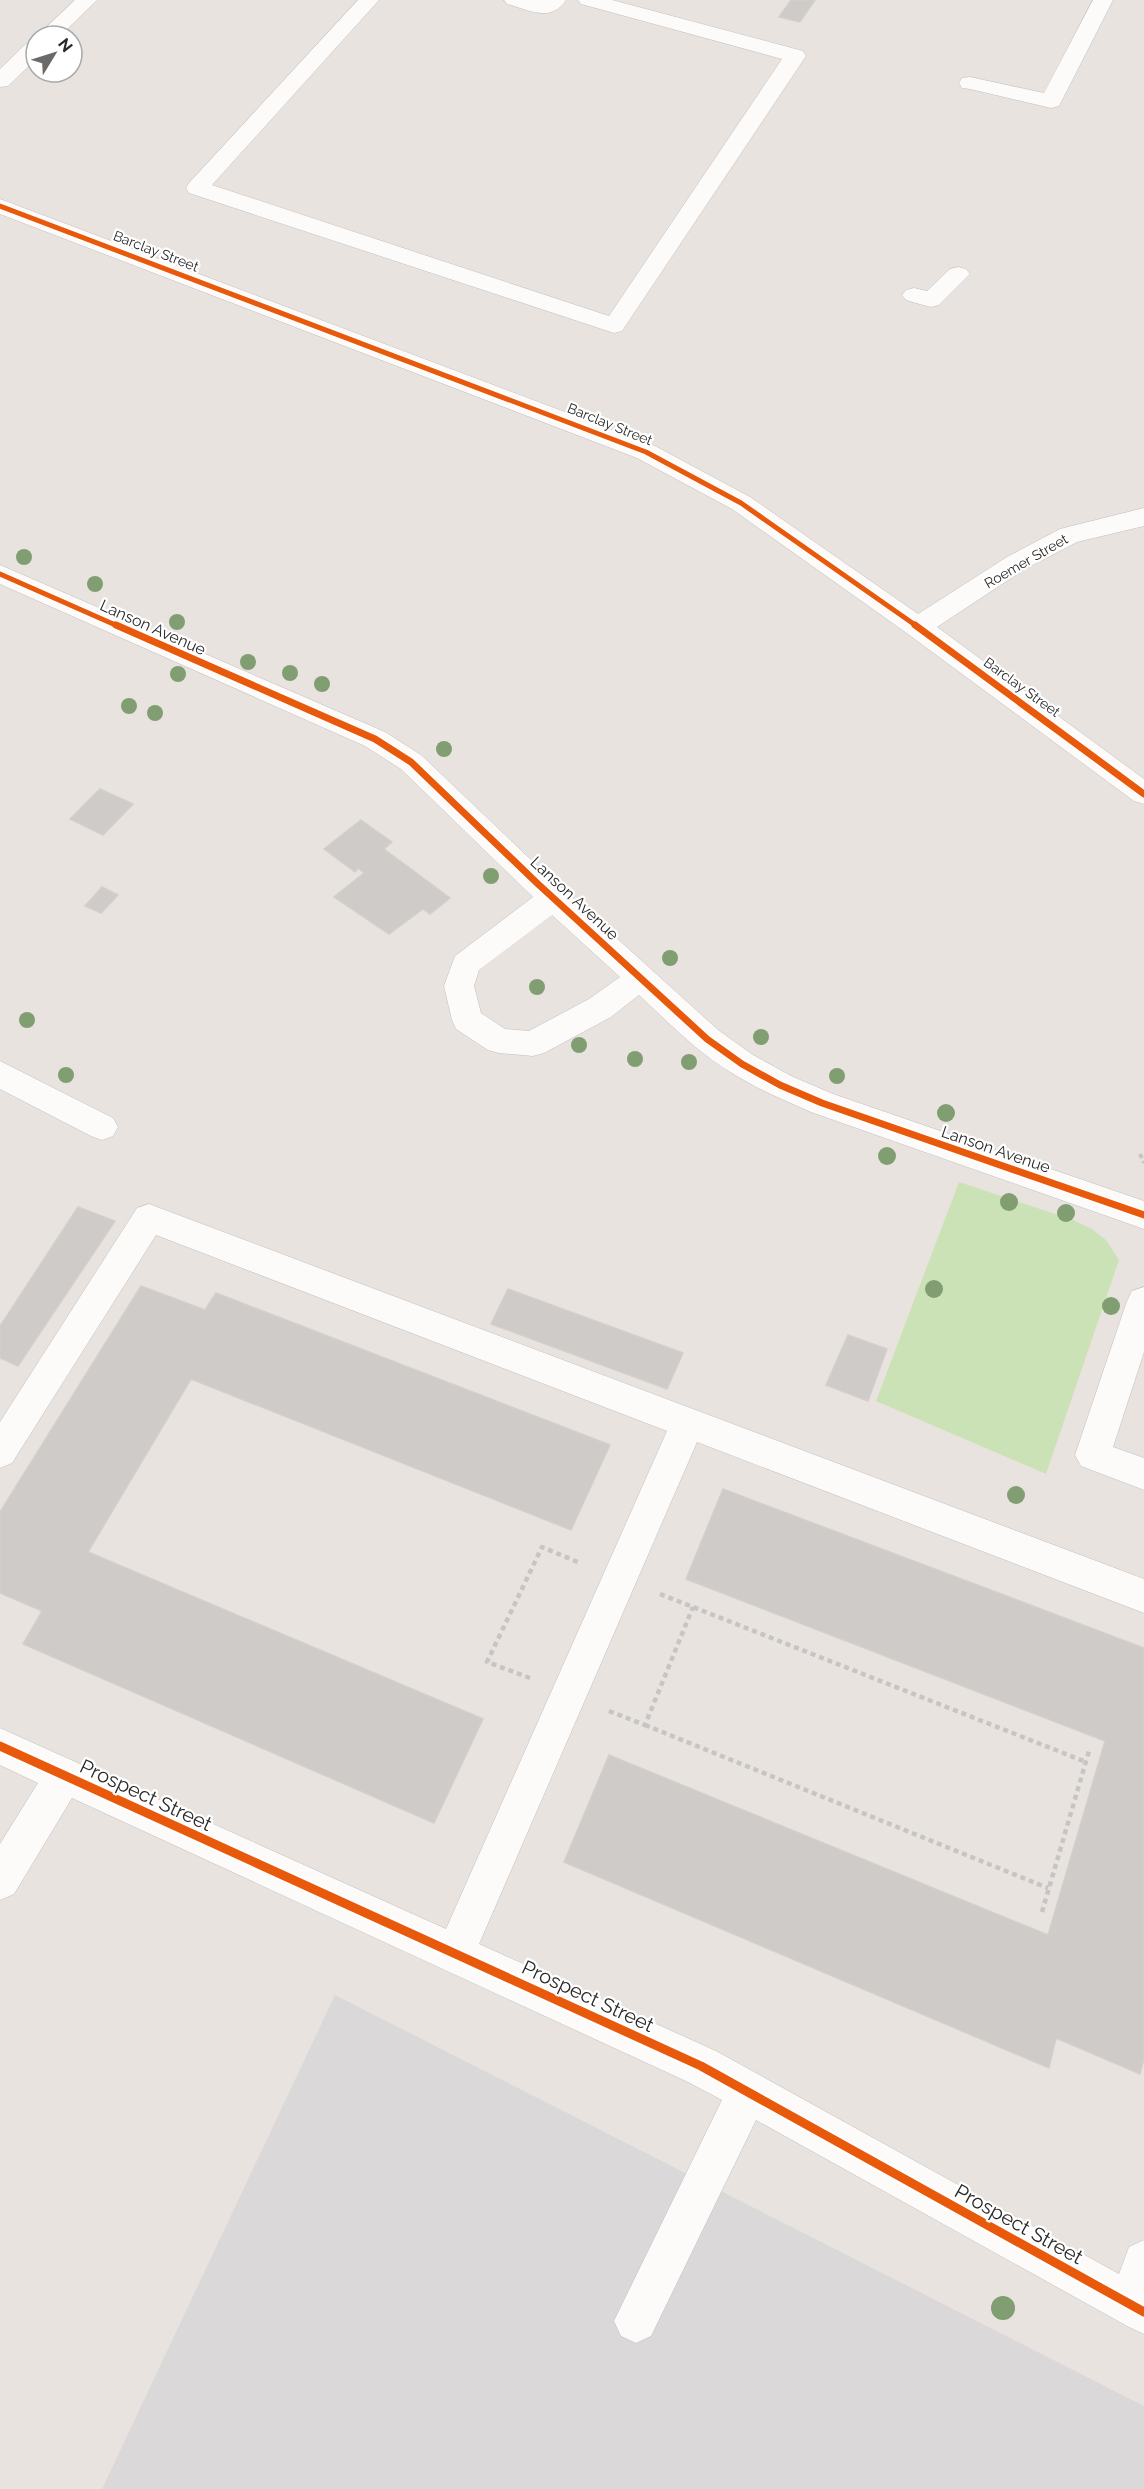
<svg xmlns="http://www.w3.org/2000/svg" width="1144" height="2489" viewBox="0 0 1144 2489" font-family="Raleway,sans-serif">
  <rect width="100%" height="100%" fill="#e8e3de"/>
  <!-- industrial -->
  <polygon fill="#dbd8da" points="335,1995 1144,2406 1144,2489 102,2489"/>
  <!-- green -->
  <polygon fill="#cbe2b6" points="959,1182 1073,1220 1092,1229 1106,1240 1119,1260 1046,1474 876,1401"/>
  <!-- building -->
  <g fill="#cecbc8" stroke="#d3cfca" stroke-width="1.5">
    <polygon points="791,0 815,0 800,22 779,17"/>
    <polygon points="100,789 133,804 103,835 70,819"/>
    <polygon points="361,820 392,842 384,849 450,898 430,914 423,909 389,934 334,897 364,873 358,868 355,872 324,849"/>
    <polygon points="102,887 118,895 101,913 85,906"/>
    <polygon points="78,1207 115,1221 18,1366 0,1358 0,1326"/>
    <polygon points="141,1286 205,1310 216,1293 610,1445 571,1530 191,1379 88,1552 483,1719 434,1823 23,1644 42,1611 0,1593 0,1512"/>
    <polygon points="508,1289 683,1353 667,1389 491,1324"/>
    <polygon points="848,1335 887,1349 868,1401 826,1385"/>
    <polygon points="723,1489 1144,1648 1144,2059 1140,2074 1056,2038 1049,2068 564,1862 609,1755 1048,1935 1105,1741 686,1579"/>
  </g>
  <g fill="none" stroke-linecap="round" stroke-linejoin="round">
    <defs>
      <g id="minor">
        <polygon points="75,0 97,0 60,36 37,36"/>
        <polygon points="358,0 379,0 212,185 609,316 782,59 581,4 578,0 612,0 803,51 806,56 622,331 614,333 189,193 186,188 189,183"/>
        <path d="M504,0H566C551,23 529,10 507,4Z"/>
        <polygon points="1093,0 1113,0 1059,106 1051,108 970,89 962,88 959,83 962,78 970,77 1044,93"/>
        <polygon points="36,41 36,59 8,86 0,87 0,69 28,42"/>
        <polygon points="0,199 655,446 750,497 918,614 1007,557 1060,529 1144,508 1144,526 1077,542 1025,569 937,627 1144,779 1144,804 1134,801 908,634 732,509 637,458 0,214"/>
        <polygon points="958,267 966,269 970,274 939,305 931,307 923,305 906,300 902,295 906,290 914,288 927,291 950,269"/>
        <path d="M0,565L385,732L421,755L548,876L718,1030L753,1055L791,1076L833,1094L1144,1201V1229L811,1112C784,1100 757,1089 732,1073C697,1052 669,1023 639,995L611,1017L544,1053L533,1056L499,1053L488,1050L456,1029L452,1020L444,986L455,956L533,897L401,769L365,746L0,584ZM552,915L620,977L589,999L529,1031L505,1029L481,1013L474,986L479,970Z"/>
        <polygon points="0,1061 113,1118 118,1127 113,1136 102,1140 91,1136 0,1089"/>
        <polygon points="149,1204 1144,1579 1144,1613 697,1442 479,1944 716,2051 1119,2274 1129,2247 1144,2240 1144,2334 1129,2327 756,2120 651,2336 636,2343 621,2336 614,2321 722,2100 686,2081 72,1798 14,1894 0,1900 0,1844 38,1783 0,1765 0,1728 446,1929 667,1431 156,1235 12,1463 0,1468 0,1422 137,1208"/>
        <polygon points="1144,1287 1144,1352 1113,1447 1144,1458 1144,1490 1081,1466 1075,1455 1127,1301 1132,1291"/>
      </g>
    </defs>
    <!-- minor casing -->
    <use href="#minor" stroke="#c1bfc0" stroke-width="1"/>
    <!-- path-far1 -->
    <polyline stroke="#c6c5c5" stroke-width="4" stroke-dasharray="4.5 3" stroke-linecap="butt" points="1140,1154 1144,1163"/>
    <!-- path -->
    <g stroke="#c6c5c5" stroke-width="4.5" stroke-dasharray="5 4" stroke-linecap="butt">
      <polyline points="660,1594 1086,1762"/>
      <polyline points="530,1678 487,1662 542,1547 580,1563"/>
      <polyline points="609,1711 645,1725 693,1607"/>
      <polyline points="645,1725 1048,1888"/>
      <polyline points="1042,1912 1089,1751"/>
    </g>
    <!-- minor -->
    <use href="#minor" fill="#fcfbfa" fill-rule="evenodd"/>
    <defs>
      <g id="cycleway-far2">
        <polyline points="0,206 646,452 741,503 918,627"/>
        <polyline points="0,574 120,627"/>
      </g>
      <g id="cycleway-far1">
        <polyline points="116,625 375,739 411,762 538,884 707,1039 742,1064 780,1085 822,1103 1144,1215"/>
        <polyline points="915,625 1144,794"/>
      </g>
      <polyline id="cycleway" points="0,1746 701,2066 1144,2312"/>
    </defs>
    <!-- cycleway-far2 casing -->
    <use href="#cycleway-far2" stroke="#fff" stroke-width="8"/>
    <!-- cycleway-far1 casing -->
    <use href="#cycleway-far1" stroke="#fff" stroke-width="10"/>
    <!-- cycleway casing -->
    <use href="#cycleway" stroke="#fff" stroke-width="13"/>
    <!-- cycleway-far2 -->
    <use href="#cycleway-far2" stroke="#e8590c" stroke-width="5"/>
    <!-- cycleway-far1 -->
    <use href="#cycleway-far1" stroke="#e8590c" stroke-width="7"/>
    <!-- cycleway -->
    <use href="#cycleway" stroke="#e8590c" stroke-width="9"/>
  </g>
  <!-- trees -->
  <g fill="#819e72">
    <circle cx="24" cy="557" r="8"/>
    <circle cx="95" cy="584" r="8"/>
    <circle cx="177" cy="622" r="8"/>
    <circle cx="248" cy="662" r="8"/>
    <circle cx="290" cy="673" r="8"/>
    <circle cx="178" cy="674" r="8"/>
    <circle cx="322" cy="684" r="8"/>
    <circle cx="129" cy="706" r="8"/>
    <circle cx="155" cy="713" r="8"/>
    <circle cx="444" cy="749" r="8"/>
    <circle cx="491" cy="876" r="8"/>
    <circle cx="670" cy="958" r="8"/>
    <circle cx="537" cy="987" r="8"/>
    <circle cx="27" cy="1020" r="8"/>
    <circle cx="761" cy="1037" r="8"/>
    <circle cx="579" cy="1045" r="8"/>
    <circle cx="635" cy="1059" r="8"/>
    <circle cx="689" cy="1062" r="8"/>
    <circle cx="66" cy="1075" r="8"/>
    <circle cx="837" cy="1076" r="8"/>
    <circle cx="946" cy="1113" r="9"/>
    <circle cx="887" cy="1156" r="9"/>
    <circle cx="1009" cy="1202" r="9"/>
    <circle cx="1066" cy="1213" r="9"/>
    <circle cx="934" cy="1289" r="9"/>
    <circle cx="1111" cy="1306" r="9"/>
    <circle cx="1016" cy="1495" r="9"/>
    <circle cx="1003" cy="2308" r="12"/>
  </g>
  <g text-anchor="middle" stroke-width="4.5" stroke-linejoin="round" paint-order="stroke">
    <!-- far-street labels -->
    <g font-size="14" fill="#292929" stroke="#fff">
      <text transform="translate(156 251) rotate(21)" y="5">Barclay Street</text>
      <text transform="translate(610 424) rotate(22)" y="5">Barclay Street</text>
      <text transform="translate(1026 561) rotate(-30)" y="5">Roemer Street</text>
      <text transform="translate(1022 687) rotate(36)" y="5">Barclay Street</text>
    </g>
    <!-- street labels -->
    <g font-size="16" fill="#292929" stroke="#fff">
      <text transform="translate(153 627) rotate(24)" y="6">Lanson Avenue</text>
      <text transform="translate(575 898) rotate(43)" y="6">Lanson Avenue</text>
      <text transform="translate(996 1149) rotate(19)" y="6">Lanson Avenue</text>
    </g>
    <!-- near-street labels -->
    <g font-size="20" fill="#292929" stroke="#fff">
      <text transform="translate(146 1795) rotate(25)" y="7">Prospect Street</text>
      <text transform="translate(588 1996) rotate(25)" y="7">Prospect Street</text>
      <text transform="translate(1019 2224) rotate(29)" y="7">Prospect Street</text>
    </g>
  </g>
  <!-- north arrow -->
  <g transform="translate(54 54) rotate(52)"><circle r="28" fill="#ffffff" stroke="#a9a9a9" stroke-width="1.5"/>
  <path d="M0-4.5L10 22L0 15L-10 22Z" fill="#6c6a68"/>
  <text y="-9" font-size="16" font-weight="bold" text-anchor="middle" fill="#292929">N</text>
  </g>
</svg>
